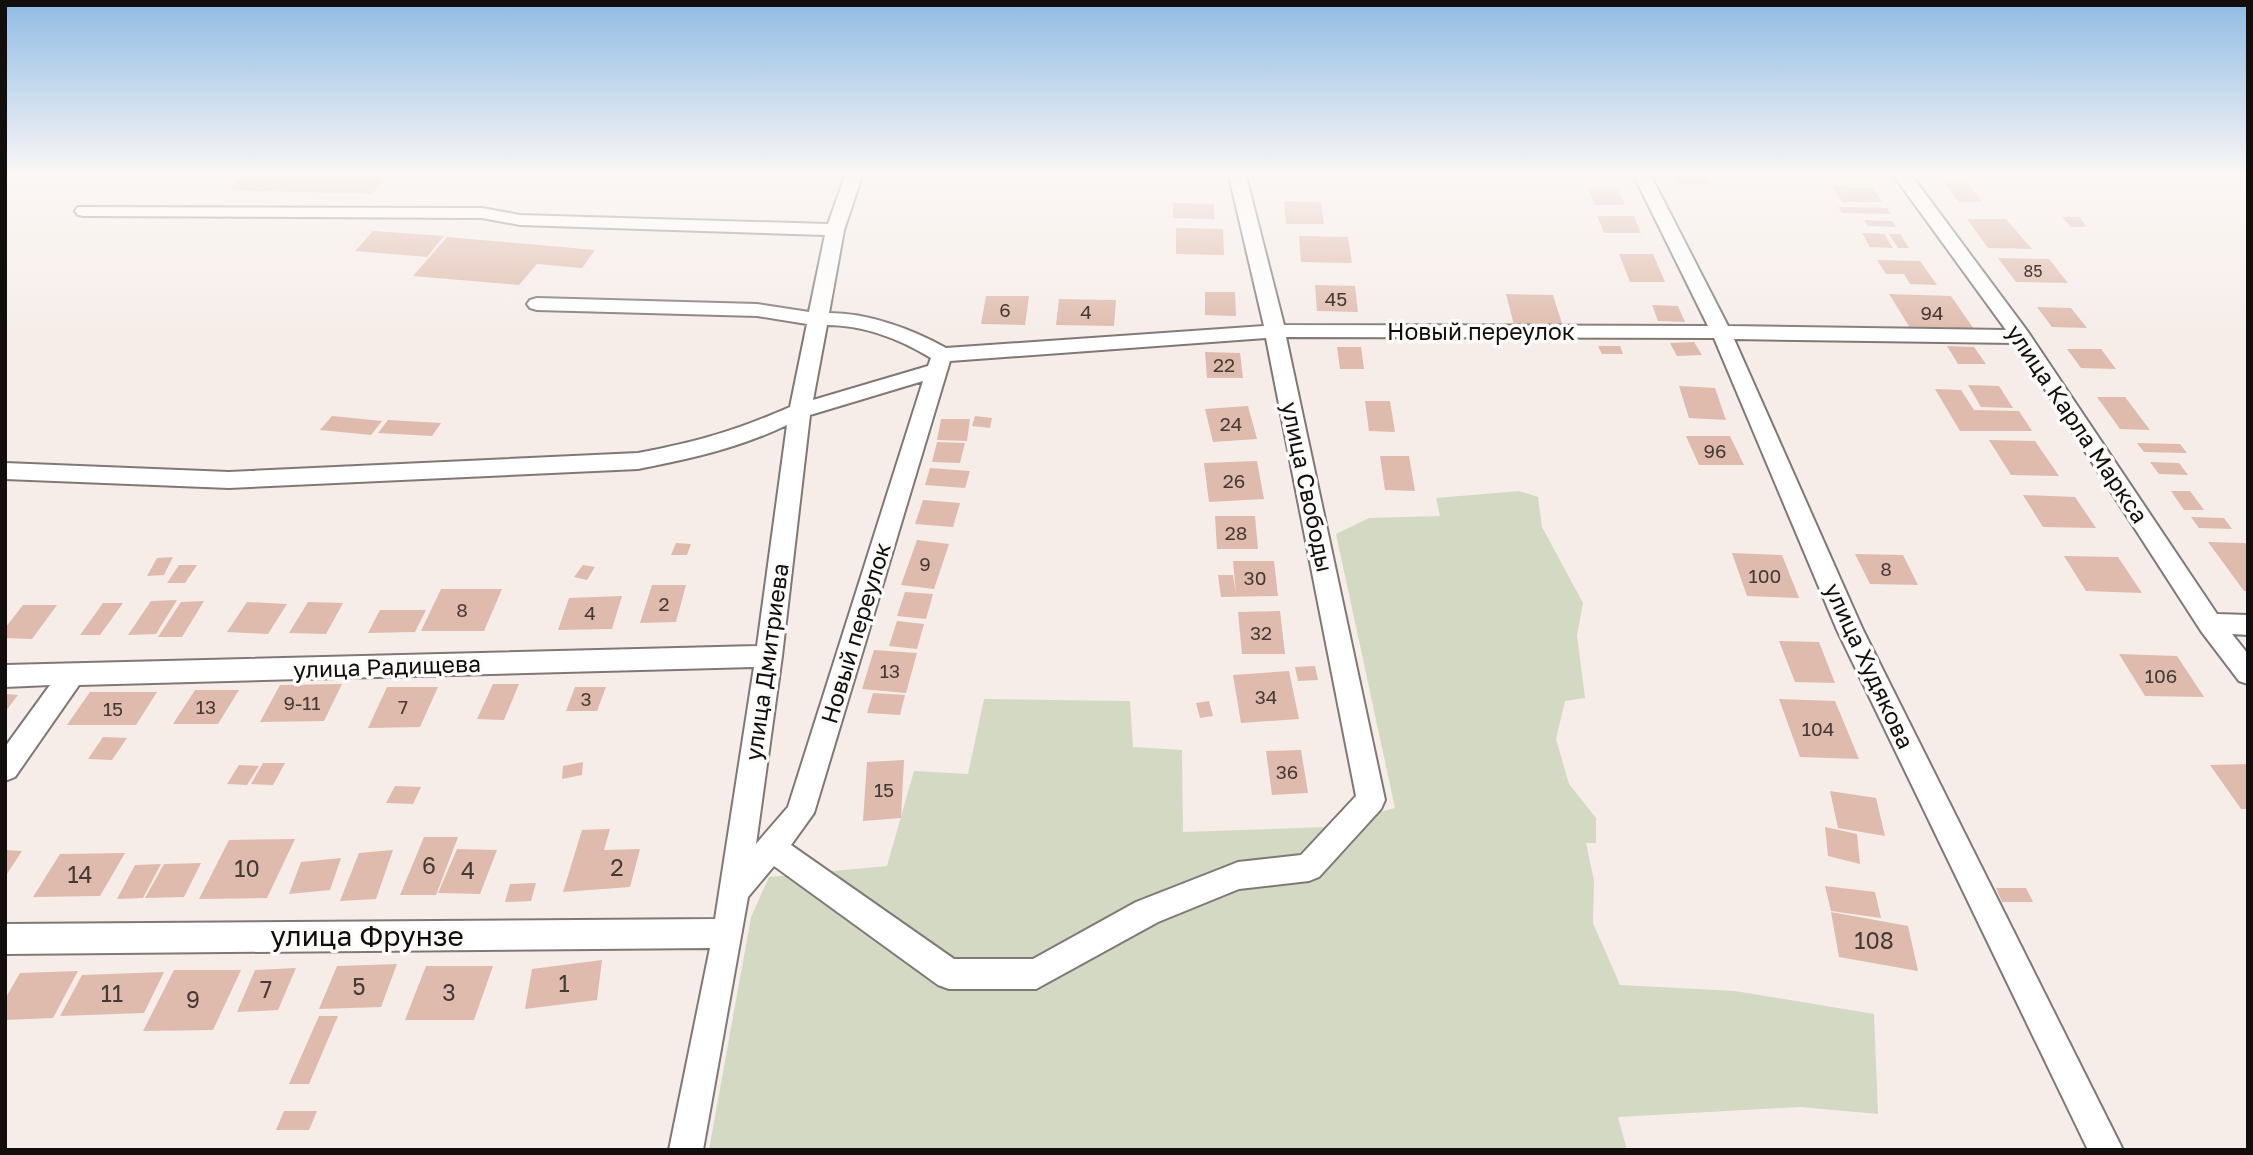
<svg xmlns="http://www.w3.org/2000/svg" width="2253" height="1155" viewBox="0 0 2253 1155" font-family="'Golos Text',sans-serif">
  <rect width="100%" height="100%" fill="#f6ede9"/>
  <!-- green -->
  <polygon fill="#d3d9c3" points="1519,491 1538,497 1542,527 1583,603 1577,635 1585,698 1565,701 1556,739 1569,784 1596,818 1596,843 1586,843 1594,881 1593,923 1620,985 1735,991 1874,1014 1878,1114 1800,1107 1618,1117 1627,1150 709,1150 751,917 769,877 887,866 914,771 968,774 984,699 1130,701 1133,747 1182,750 1183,832 1326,827 1395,808 1336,534 1369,518 1440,516 1436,498"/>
  <!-- building -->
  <g fill="#debbac">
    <polygon points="243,176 387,176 372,194 229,190"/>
    <polygon points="1675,176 1705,176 1709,184 1679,184"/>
    <polygon points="1942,180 1965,180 1982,202 1959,202"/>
    <polygon points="1833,187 1873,188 1882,202 1842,202"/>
    <polygon points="1589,189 1618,189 1625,205 1595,205"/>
    <polygon points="1284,201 1321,202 1324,224 1286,224"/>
    <polygon points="1173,203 1214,204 1214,219 1173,218"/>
    <polygon points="1838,207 1887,208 1891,214 1842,213"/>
    <polygon points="1597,216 1634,216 1641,233 1604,233"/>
    <polygon points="2062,217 2079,217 2087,227 2071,227"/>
    <polygon points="1967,219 2006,219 2032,249 1988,248"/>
    <polygon points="1864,220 1892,221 1896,227 1868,226"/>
    <polygon points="1176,228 1223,229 1224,255 1176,254"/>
    <polygon points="373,231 444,236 427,257 355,251"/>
    <polygon points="1862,233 1884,234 1893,248 1870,247"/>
    <polygon points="1889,234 1900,234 1909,248 1898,248"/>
    <polygon points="1299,236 1348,237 1352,263 1301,262"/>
    <polygon points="447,237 595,250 582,268 537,264 519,285 413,276"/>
    <polygon points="1619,254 1653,254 1665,282 1630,282"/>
    <polygon points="1998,258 2049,259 2068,283 2016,282"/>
    <polygon points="1877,260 1920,261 1937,285 1910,284 1904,274 1886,274"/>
    <polygon points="1315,285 1355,286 1358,312 1317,311"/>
    <polygon points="1205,292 1235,292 1236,316 1205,315"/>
    <polygon points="1506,294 1553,295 1564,330 1515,329"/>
    <polygon points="1889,294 1951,296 1976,332 1912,331"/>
    <polygon points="986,296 1029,296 1025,325 981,324"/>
    <polygon points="1059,299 1116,300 1114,326 1056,325"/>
    <polygon points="1652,305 1678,306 1685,322 1658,321"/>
    <polygon points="2037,307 2071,308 2087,328 2052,327"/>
    <polygon points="1694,342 1702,355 1677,356 1670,343"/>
    <polygon points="1598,346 1620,346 1623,354 1602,354"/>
    <polygon points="1947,346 1974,347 1986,364 1958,364"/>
    <polygon points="1337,347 1361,347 1364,369 1340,369"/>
    <polygon points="2067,349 2101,349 2116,369 2081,368"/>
    <polygon points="1205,352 1240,353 1243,378 1207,378"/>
    <polygon points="1968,385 1999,386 2013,408 1981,407"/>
    <polygon points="1679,386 1715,388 1726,420 1689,418"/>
    <polygon points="1935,389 1961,390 1974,410 2019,411 2032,431 1960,431"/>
    <polygon points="2097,397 2125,397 2150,430 2120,429"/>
    <polygon points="1365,401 1390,401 1395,432 1369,431"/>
    <polygon points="1248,406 1257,439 1213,442 1205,409"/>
    <polygon points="332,416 382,421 371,435 320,430"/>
    <polygon points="975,416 992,418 990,428 972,426"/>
    <polygon points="941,419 970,419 967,441 937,440"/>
    <polygon points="388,420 441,423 432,436 378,433"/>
    <polygon points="1686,436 1730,436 1744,465 1699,465"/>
    <polygon points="1989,440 2035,441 2059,476 2011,475"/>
    <polygon points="937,442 965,443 960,463 932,462"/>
    <polygon points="2137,443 2180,444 2187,453 2144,452"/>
    <polygon points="1380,456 1409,456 1415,491 1385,490"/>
    <polygon points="1257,461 1264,499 1209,502 1204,463"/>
    <polygon points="2150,462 2179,463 2188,475 2159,474"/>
    <polygon points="930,468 970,471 965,488 925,485"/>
    <polygon points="2171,491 2190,491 2204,510 2184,510"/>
    <polygon points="2023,495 2075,497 2096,528 2043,527"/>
    <polygon points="923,500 960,503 953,527 915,524"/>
    <polygon points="1215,516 1255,516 1258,549 1217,549"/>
    <polygon points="2191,517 2224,518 2232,529 2199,528"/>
    <polygon points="917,540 949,544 934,589 901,585"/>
    <polygon points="2208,542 2245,543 2248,547 2248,591 2244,591"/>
    <polygon points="676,543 691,544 687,555 671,555"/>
    <polygon points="1732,553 1782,555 1799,598 1747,596"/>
    <polygon points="1855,554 1903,555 1918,585 1870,584"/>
    <polygon points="2064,556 2118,557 2142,593 2086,591"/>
    <polygon points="173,557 164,575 147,576 157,558"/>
    <polygon points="1233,561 1274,561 1278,596 1221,597 1218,575 1233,575 1236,594"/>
    <polygon points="179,565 197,565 185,583 167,583"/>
    <polygon points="583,565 595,567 587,580 574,577"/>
    <polygon points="652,585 686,585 676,622 640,623"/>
    <polygon points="441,589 502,589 484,631 421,631"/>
    <polygon points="905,592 933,594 926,619 897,616"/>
    <polygon points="622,596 612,629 558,630 569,598"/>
    <polygon points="177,600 156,634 128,635 151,601"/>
    <polygon points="204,601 182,637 158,637 181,602"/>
    <polygon points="247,602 287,604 268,634 227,632"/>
    <polygon points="308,602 343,603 326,634 289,633"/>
    <polygon points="103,603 123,603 100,635 80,635"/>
    <polygon points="23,605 57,605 32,639 5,638 5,628"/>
    <polygon points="380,610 426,610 415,632 368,633"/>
    <polygon points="1280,611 1285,654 1242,654 1238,612"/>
    <polygon points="897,621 924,624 917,649 889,646"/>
    <polygon points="1779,641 1819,642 1835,683 1795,682"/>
    <polygon points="874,650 917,653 906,693 862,689"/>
    <polygon points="2119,654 2177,656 2204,697 2145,696"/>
    <polygon points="1315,666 1318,680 1298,681 1295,667"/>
    <polygon points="1289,671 1299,719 1241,723 1233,675"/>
    <polygon points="342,684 324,721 260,722 280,685"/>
    <polygon points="493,684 519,684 504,720 477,719"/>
    <polygon points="387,687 438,687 420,727 368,728"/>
    <polygon points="575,687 606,687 597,711 566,711"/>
    <polygon points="195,690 239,690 218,724 173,724"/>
    <polygon points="90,692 157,692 136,725 67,725"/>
    <polygon points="873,693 905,695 900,715 867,713"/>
    <polygon points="5,694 18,695 5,712"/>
    <polygon points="1779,699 1835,701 1859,759 1800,757"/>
    <polygon points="1209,701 1213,716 1200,718 1196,703"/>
    <polygon points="103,737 127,738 112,760 88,759"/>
    <polygon points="1301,750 1308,793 1272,795 1266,751"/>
    <polygon points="904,760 901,818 863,821 867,762"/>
    <polygon points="583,762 582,775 562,779 563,766"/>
    <polygon points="263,763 285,763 273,785 251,784"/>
    <polygon points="2248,764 2248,809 2241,809 2210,765"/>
    <polygon points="239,765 259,766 247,785 227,784"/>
    <polygon points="395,786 421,787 413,804 386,803"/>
    <polygon points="1830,791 1876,798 1885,836 1838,828"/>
    <polygon points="1825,827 1857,834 1860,864 1828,856"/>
    <polygon points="610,829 604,850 640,849 630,887 563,892 582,830"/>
    <polygon points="424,837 458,837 436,895 400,895"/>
    <polygon points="295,839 267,898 199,899 229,840"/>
    <polygon points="457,849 497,850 480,894 438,893"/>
    <polygon points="5,850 22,851 5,877"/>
    <polygon points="393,850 376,899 340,901 359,853"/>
    <polygon points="125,853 100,896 33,897 60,854"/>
    <polygon points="341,858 330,890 289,894 301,862"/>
    <polygon points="201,863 184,897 145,898 164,864"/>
    <polygon points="161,864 143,898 117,899 135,865"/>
    <polygon points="536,883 531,901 505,902 510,884"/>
    <polygon points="1825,886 1875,892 1881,918 1831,911"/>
    <polygon points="1996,888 2026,888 2033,902 2002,902"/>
    <polygon points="1831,912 1908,926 1918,971 1839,957"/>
    <polygon points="602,960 597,1000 525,1009 532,969"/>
    <polygon points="397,964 381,1007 319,1009 337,966"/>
    <polygon points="426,966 493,966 474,1020 405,1020"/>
    <polygon points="296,968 278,1010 237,1012 255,970"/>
    <polygon points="174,970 241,970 213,1030 143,1031"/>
    <polygon points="78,971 53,1018 5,1020 5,999 20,973"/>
    <polygon points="164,972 144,1013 60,1016 82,975"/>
    <polygon points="319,1016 338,1016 309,1084 289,1084"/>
    <polygon points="284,1111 317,1111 309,1130 276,1130"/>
  </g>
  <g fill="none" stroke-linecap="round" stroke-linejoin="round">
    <defs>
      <path id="minor" d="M845,176H862L844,230L829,313C868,313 912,329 946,348L1264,326L1229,176H1246L1284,325L1708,326L1634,176H1651L1728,326L2006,330L1894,176H1912L2028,332L2217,614L2248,615V635L2232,634L2248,654V684L2239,681L2201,631L2015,343L1734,339L1863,630L2123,1150H2088L1837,630L1714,338L1286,337L1385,800L1381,809L1319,877L1309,881L1239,889L1158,922L1036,989H949L938,985L774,866L748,897L703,1150H669L710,948L5,954V924L715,919L754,667L79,685L15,777L5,781V747L50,685L5,687V665L757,646L787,425C739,448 690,459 638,469L229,488L5,479V463L229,472L638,453C697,442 735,431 790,407L807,324L757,316L537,310L530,308L527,304L530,300L537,298L757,304L809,312L825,235L520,225L482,218L84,216L78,215L75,211L78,207L482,208L520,215L828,224ZM827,325C863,325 900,339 931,358L928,366L813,400ZM1266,338L1356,796L1301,855L1238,862L1228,866L1136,902L1033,959H954L791,845L814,813L950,361ZM923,381L788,807L756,844L782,656L810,415Z"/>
    </defs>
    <!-- minor casing -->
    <use href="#minor" stroke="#807874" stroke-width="4"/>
    <!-- minor -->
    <use href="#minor" fill="#fff" fill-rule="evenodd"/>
  </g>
  <!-- sky -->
  <linearGradient id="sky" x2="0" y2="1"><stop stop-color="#90bbe4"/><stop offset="0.52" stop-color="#fbf7f5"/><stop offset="1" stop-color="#fbf7f5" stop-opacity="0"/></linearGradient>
  <rect width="2253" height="337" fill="url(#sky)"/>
  <g text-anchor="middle" stroke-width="7" stroke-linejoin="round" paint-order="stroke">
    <!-- far-number labels -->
    <g font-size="16" fill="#443934">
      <text x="2033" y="277">85</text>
    </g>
    <!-- number labels -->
    <g font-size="19" fill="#443934">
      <text x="1336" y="306">45</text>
      <text x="1005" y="317">6</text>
      <text x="1086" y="319">4</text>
      <text x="1932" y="320">94</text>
      <text x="1224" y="372">22</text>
      <text x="1231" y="431">24</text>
      <text x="1715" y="458">96</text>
      <text x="1234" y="488">26</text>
      <text x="1236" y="540">28</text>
      <text x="925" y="571">9</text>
      <text x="1886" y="576">8</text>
      <text x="1765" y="583">100</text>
      <text x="1255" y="585">30</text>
      <text x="664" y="611">2</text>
      <text x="462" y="617">8</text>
      <text x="590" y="620">4</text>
      <text x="1261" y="640">32</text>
      <text x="890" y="678">13</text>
      <text x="2161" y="683">106</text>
      <text x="1266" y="704">34</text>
      <text x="586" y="706">3</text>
      <text x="302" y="710">9-11</text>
      <text x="206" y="714">13</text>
      <text x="403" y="714">7</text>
      <text x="113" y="716">15</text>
      <text x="1818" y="736">104</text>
      <text x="1287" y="779">36</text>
      <text x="884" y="797">15</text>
    </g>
    <!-- street labels -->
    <g font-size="23" fill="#110e0c" stroke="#fefcfb">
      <text x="1481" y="340">Новый переулок</text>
      <text transform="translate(2077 424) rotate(56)" y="8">улица Карла Маркса</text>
      <text transform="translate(1307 487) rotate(78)" y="8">улица Свободы</text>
      <text transform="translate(856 633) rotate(-73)" y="8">Новый переулок</text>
      <text transform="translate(767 662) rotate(-82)" y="8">улица Дмитриева</text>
      <text transform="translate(1869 666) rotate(65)" y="8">улица Худякова</text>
      <text transform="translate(387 667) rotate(-2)" y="8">улица Радищева</text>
    </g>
    <!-- near-number labels -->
    <g font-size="23" fill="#443934">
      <text x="429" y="874">6</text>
      <text x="617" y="876">2</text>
      <text x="247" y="877">10</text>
      <text x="468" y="879">4</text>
      <text x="80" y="883">14</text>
      <text x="1874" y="949">108</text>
      <text x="564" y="992">1</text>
      <text x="359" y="995">5</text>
      <text x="266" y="998">7</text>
      <text x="449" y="1001">3</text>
      <text x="112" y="1002">11</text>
      <text x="193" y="1008">9</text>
    </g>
    <!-- near-street labels -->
    <g font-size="28" fill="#110e0c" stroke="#fefcfb">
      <text x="367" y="946">улица Фрунзе</text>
    </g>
  </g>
  <!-- border -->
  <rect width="2253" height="1155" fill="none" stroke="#110e0c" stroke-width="14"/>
</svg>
